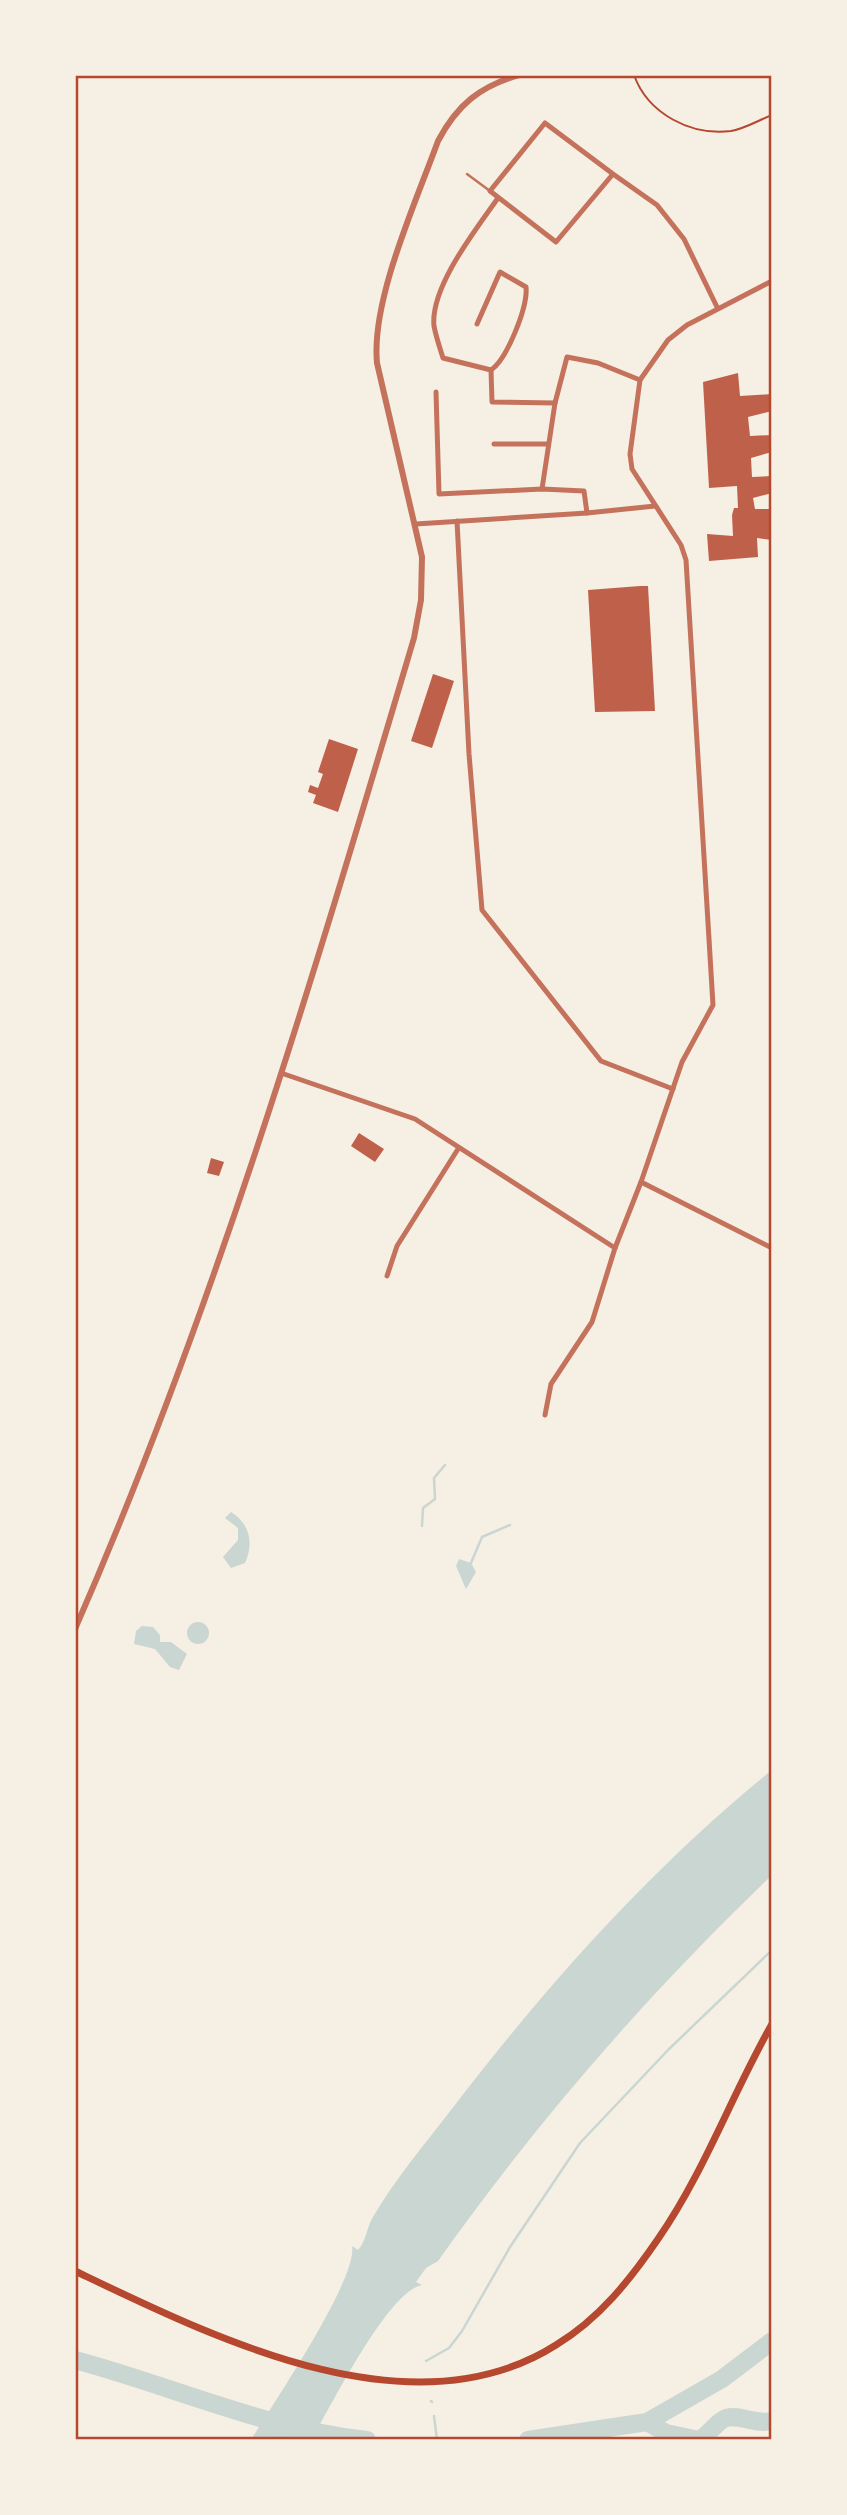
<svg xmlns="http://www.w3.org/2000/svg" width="847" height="2515" viewBox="0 0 847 2515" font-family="'Roboto Condensed',sans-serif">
  <rect width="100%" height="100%" fill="#f6efe4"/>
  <!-- water -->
  <g fill="#c9d6d2">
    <path d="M231,1512C250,1524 254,1543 245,1563L231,1568L223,1557L238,1540V1528L225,1518Z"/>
    <polygon points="459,1559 471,1563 476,1572 466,1589 456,1566"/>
    <circle cx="198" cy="1633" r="11"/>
    <polygon points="142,1626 153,1627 160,1635 160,1642 171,1642 187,1654 179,1670 170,1667 155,1649 134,1644 136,1631"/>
    <path d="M772,1770V1875C646,1996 539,2119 438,2261L426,2268L416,2282L422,2285C387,2292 331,2407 311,2440H251C272,2405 358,2279 352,2246L358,2250C367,2240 366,2228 373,2217C395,2179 425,2144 451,2110C546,1986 651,1868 772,1770Z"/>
  </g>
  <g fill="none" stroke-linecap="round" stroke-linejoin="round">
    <!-- stream -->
    <g stroke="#c9d6d2" stroke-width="2.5">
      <polyline points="422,1526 423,1508 435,1499 434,1478 445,1465"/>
      <polyline points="471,1563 482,1537 510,1525"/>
      <polyline points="426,2361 449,2348 462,2331 510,2247 580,2143 669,2049 772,1950"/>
      <polyline points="431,2401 432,2402"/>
      <polyline points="434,2416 437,2440"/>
    </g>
    <!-- river -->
    <g stroke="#c9d6d2" stroke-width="18">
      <path d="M75,2360C172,2386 266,2429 367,2440"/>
      <path d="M647,2422L666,2433L699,2440C709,2435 717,2421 726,2418C742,2414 752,2425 772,2421"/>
      <polyline points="528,2440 647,2422 722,2379 772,2341"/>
    </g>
  </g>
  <!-- building -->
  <g fill="#bf614a">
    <polygon points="738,373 740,396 772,394 772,411 748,417 750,436 772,435 772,452 751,458 752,477 772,476 772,493 753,498 755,509 772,509 772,540 757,538 758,557 709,561 707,534 733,536 732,515 734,508 738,508 737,486 709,488 703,382"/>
    <polygon points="640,586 648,586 655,711 595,712 588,590"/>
    <polygon points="433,674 454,681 432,748 411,741"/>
    <polygon points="329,739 358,749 338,812 313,803 316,795 308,792 310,785 318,788 323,774 318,772"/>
    <polygon points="359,1133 384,1149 375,1162 351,1146"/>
    <polygon points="211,1158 224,1162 219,1176 207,1173"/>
  </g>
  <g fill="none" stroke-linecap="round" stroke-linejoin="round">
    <!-- path -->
    <path stroke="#b5482f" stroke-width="2" d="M634,75C648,114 691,136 731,131C744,129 759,120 772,115"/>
    <!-- service -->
    <polyline stroke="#c5725c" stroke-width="2.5" points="467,174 490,191"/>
    <!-- minor -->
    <g stroke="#c5725c" stroke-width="5">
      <polyline points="613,174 545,123 490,191 556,242 613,174 657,205 684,239 717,307"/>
      <path d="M498,198C477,228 430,287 434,326C436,337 440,348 443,358L491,370L492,402L555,403L567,357L598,363L640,380"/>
      <path d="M477,324L500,272L526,287C528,307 507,359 491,370"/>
      <polyline points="436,392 439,494 542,489 584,491 587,513"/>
      <polyline points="494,444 548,444"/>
      <polyline points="542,489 555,403"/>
      <polyline points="457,521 469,754 482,910 601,1061 673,1089"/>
      <polyline points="416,524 587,513 655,506"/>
      <polyline points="284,1074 415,1119 615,1248"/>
      <polyline points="641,1182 772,1248"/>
      <polyline points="387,1276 397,1246 458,1149"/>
      <polyline points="545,1415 551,1384 592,1322 615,1248 641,1182 682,1062 713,1005 686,560 681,545 632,469 630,454 640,380 668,340 687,325 772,281"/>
    </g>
    <!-- tertiary -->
    <path stroke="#c5725c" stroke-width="6" d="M75,1629C216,1307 314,974 414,638L421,600L422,557L377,363C371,300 416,202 438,141C457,105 480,86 519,75"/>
    <!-- secondary -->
    <path stroke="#b5482f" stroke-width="7" d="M75,2271C213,2337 411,2437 556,2345C599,2319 630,2280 658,2239C704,2173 732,2094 772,2024"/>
  </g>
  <!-- border -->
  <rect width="847" height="2515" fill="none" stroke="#f6efe4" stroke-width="154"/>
  <rect x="77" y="77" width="693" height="2361" fill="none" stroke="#b5482f" stroke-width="2.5"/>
</svg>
